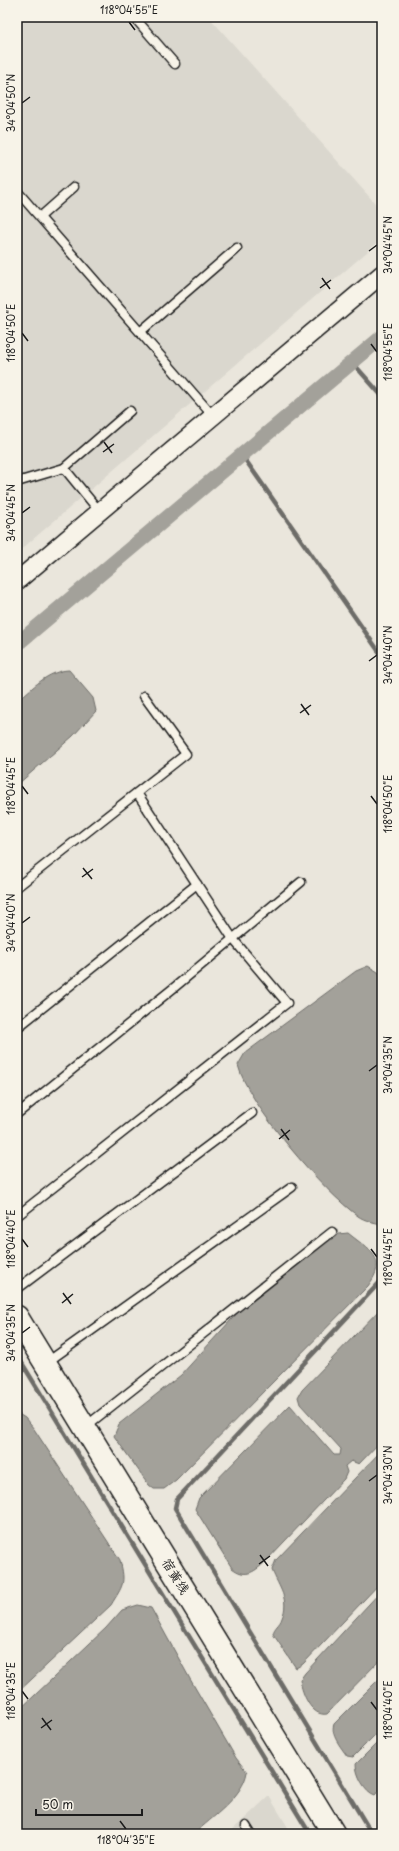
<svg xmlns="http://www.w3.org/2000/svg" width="399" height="1851" viewBox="0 0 399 1851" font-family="'Playpen Sans','LXGW WenKai TC',sans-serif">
  <rect width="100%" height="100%" fill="#eae6dc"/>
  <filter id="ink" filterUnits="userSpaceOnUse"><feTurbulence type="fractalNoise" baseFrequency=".025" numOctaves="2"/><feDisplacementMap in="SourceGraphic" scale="8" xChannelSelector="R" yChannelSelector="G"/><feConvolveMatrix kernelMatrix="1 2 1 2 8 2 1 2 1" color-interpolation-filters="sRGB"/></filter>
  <g filter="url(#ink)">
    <!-- built -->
    <g fill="#dad7ce">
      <polygon points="17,17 209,17 382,211 382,239 17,553"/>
      <polygon points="269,1796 292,1834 228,1834"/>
    </g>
    <!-- water -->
    <g fill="#a3a19a" stroke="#6d6c68">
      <path d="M69,670L93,698L96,711L73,736L17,785V701C33,688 47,671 69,670Z"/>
      <path d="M368,966L378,972L382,977L381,1224C373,1222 365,1221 358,1216C324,1192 248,1105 238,1065L245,1053L356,971Z"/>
      <path d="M348,1233C370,1251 389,1258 368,1286L176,1480L164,1489H154L149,1485L114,1436L119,1424L181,1375L241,1309L328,1240L339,1234Z"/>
      <path d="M382,1307V1440L359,1464L351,1461L345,1466L347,1472L344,1479L264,1563C253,1573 245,1578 232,1568L195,1509L199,1498L290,1405L334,1455H340L341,1449L300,1404L298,1397L302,1390Z"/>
      <path d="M17,1413L25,1418L34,1429L120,1560C126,1584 123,1585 111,1605L17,1693Z"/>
      <path d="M382,1450V1581L303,1664L296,1668L273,1634C274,1627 280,1625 282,1618C290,1599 279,1588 272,1570L276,1560Z"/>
      <path d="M382,1590V1658L327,1714C311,1717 302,1693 300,1680L305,1673Z"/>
      <path d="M138,1605L151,1608L190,1679L236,1758L247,1772C243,1797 212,1817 194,1834H17V1712L106,1628L122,1610Z"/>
      <path d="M382,1676V1728L353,1757L347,1756C341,1747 330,1735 334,1724Z"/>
      <path d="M382,1738V1788L375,1795C365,1792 356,1775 356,1764Z"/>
    </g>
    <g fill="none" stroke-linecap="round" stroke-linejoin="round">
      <!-- stream -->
      <g stroke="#6d6c68" stroke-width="4.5">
        <polyline points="352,362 382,396"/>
        <polyline points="242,455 382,656"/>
        <polyline points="17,1355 310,1834"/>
        <polyline points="372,1834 175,1508 177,1499 381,1281 382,1276"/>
      </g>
      <!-- canal -->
      <polyline stroke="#a3a19a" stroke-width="15" points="17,644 382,337"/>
      <defs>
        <g id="lane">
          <polyline points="134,17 175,64"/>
          <polyline points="17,191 213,416"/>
          <polyline points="40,217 74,187"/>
          <polyline points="140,332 237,248"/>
          <polyline points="64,468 100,512"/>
          <polyline points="17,482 64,468 130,411"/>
          <polyline points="17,887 186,754 144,696"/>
          <polyline points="17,1028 197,884"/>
          <polyline points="17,1114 176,986 301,882"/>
          <polyline points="17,1216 287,1003 233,939 137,793"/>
          <polyline points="17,1289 252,1113"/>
          <polyline points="46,1363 292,1187"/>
          <polyline points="85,1427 332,1232"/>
          <polyline points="246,1826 251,1834"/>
        </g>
        <polyline id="street" points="17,581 382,274"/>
        <polyline id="secondary" points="17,1317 334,1834"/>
      </defs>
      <!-- lane casing -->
      <use href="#lane" stroke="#1c1c1c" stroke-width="11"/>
      <!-- street casing -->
      <use href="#street" stroke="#1c1c1c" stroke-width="20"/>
      <!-- secondary casing -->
      <use href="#secondary" stroke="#1c1c1c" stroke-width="25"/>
      <!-- lane -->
      <use href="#lane" stroke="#f7f3e8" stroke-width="8"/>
      <!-- street -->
      <use href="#street" stroke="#f7f3e8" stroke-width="17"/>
      <!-- secondary -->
      <use href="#secondary" stroke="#f7f3e8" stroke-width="22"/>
    </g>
  </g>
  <!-- ticks -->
  <path fill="none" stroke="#1c1c1c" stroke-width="1.5" d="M129,22L135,30M22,103L30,97M369,251L377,245M322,278L330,289M320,288L331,280M22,333L28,341M371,344L377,352M104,442L112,453M103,452L114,444M22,513L30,507M369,661L377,655M301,704L309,715M300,713L311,705M22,786L28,794M371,796L377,804M83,868L92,879M82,877L93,869M22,923L30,917M369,1071L377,1065M281,1129L289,1140M279,1139L290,1130M22,1239L28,1247M371,1249L377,1257M63,1293L71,1304M62,1303L73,1294M22,1333L30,1327M369,1481L377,1475M260,1555L268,1566M259,1564L270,1556M22,1691L28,1699M371,1702L377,1710M42,1718L51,1730M41,1728L52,1720M120,1821L126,1829"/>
  <g text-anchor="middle" stroke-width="3" stroke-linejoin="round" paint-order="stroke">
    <!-- street labels -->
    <g font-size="13" fill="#1c1c1c" stroke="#f7f3e8">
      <text transform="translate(176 1576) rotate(58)" y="5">宿黄线</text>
    </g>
  </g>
  <!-- margin -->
  <rect width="399" height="1851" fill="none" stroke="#f7f3e8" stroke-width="44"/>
  <!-- scale -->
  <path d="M36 1809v6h106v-6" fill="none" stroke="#1c1c1c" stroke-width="2"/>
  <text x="42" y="1809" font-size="12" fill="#1c1c1c" stroke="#f7f3e8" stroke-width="3" paint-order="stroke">50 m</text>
  <rect x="22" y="22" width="355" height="1807" fill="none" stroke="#1c1c1c" stroke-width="1.5"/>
  <g font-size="10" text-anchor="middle" fill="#1c1c1c">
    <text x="129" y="14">118°04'55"E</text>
    <text transform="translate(11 103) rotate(-90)" y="4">34°04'50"N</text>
    <text transform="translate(388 245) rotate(-90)" y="4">34°04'45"N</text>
    <text transform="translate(11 333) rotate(-90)" y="4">118°04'50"E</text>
    <text transform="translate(388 352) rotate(-90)" y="4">118°04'55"E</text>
    <text transform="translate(11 513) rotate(-90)" y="4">34°04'45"N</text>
    <text transform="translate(388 655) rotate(-90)" y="4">34°04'40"N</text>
    <text transform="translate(11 786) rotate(-90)" y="4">118°04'45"E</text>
    <text transform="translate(388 804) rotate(-90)" y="4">118°04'50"E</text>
    <text transform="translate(11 923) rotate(-90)" y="4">34°04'40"N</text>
    <text transform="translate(388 1065) rotate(-90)" y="4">34°04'35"N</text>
    <text transform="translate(11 1239) rotate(-90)" y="4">118°04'40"E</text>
    <text transform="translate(388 1257) rotate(-90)" y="4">118°04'45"E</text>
    <text transform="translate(11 1333) rotate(-90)" y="4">34°04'35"N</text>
    <text transform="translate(388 1475) rotate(-90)" y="4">34°04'30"N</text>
    <text transform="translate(11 1691) rotate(-90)" y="4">118°04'35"E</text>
    <text transform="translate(388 1710) rotate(-90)" y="4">118°04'40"E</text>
    <text x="126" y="1844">118°04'35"E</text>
  </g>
</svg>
